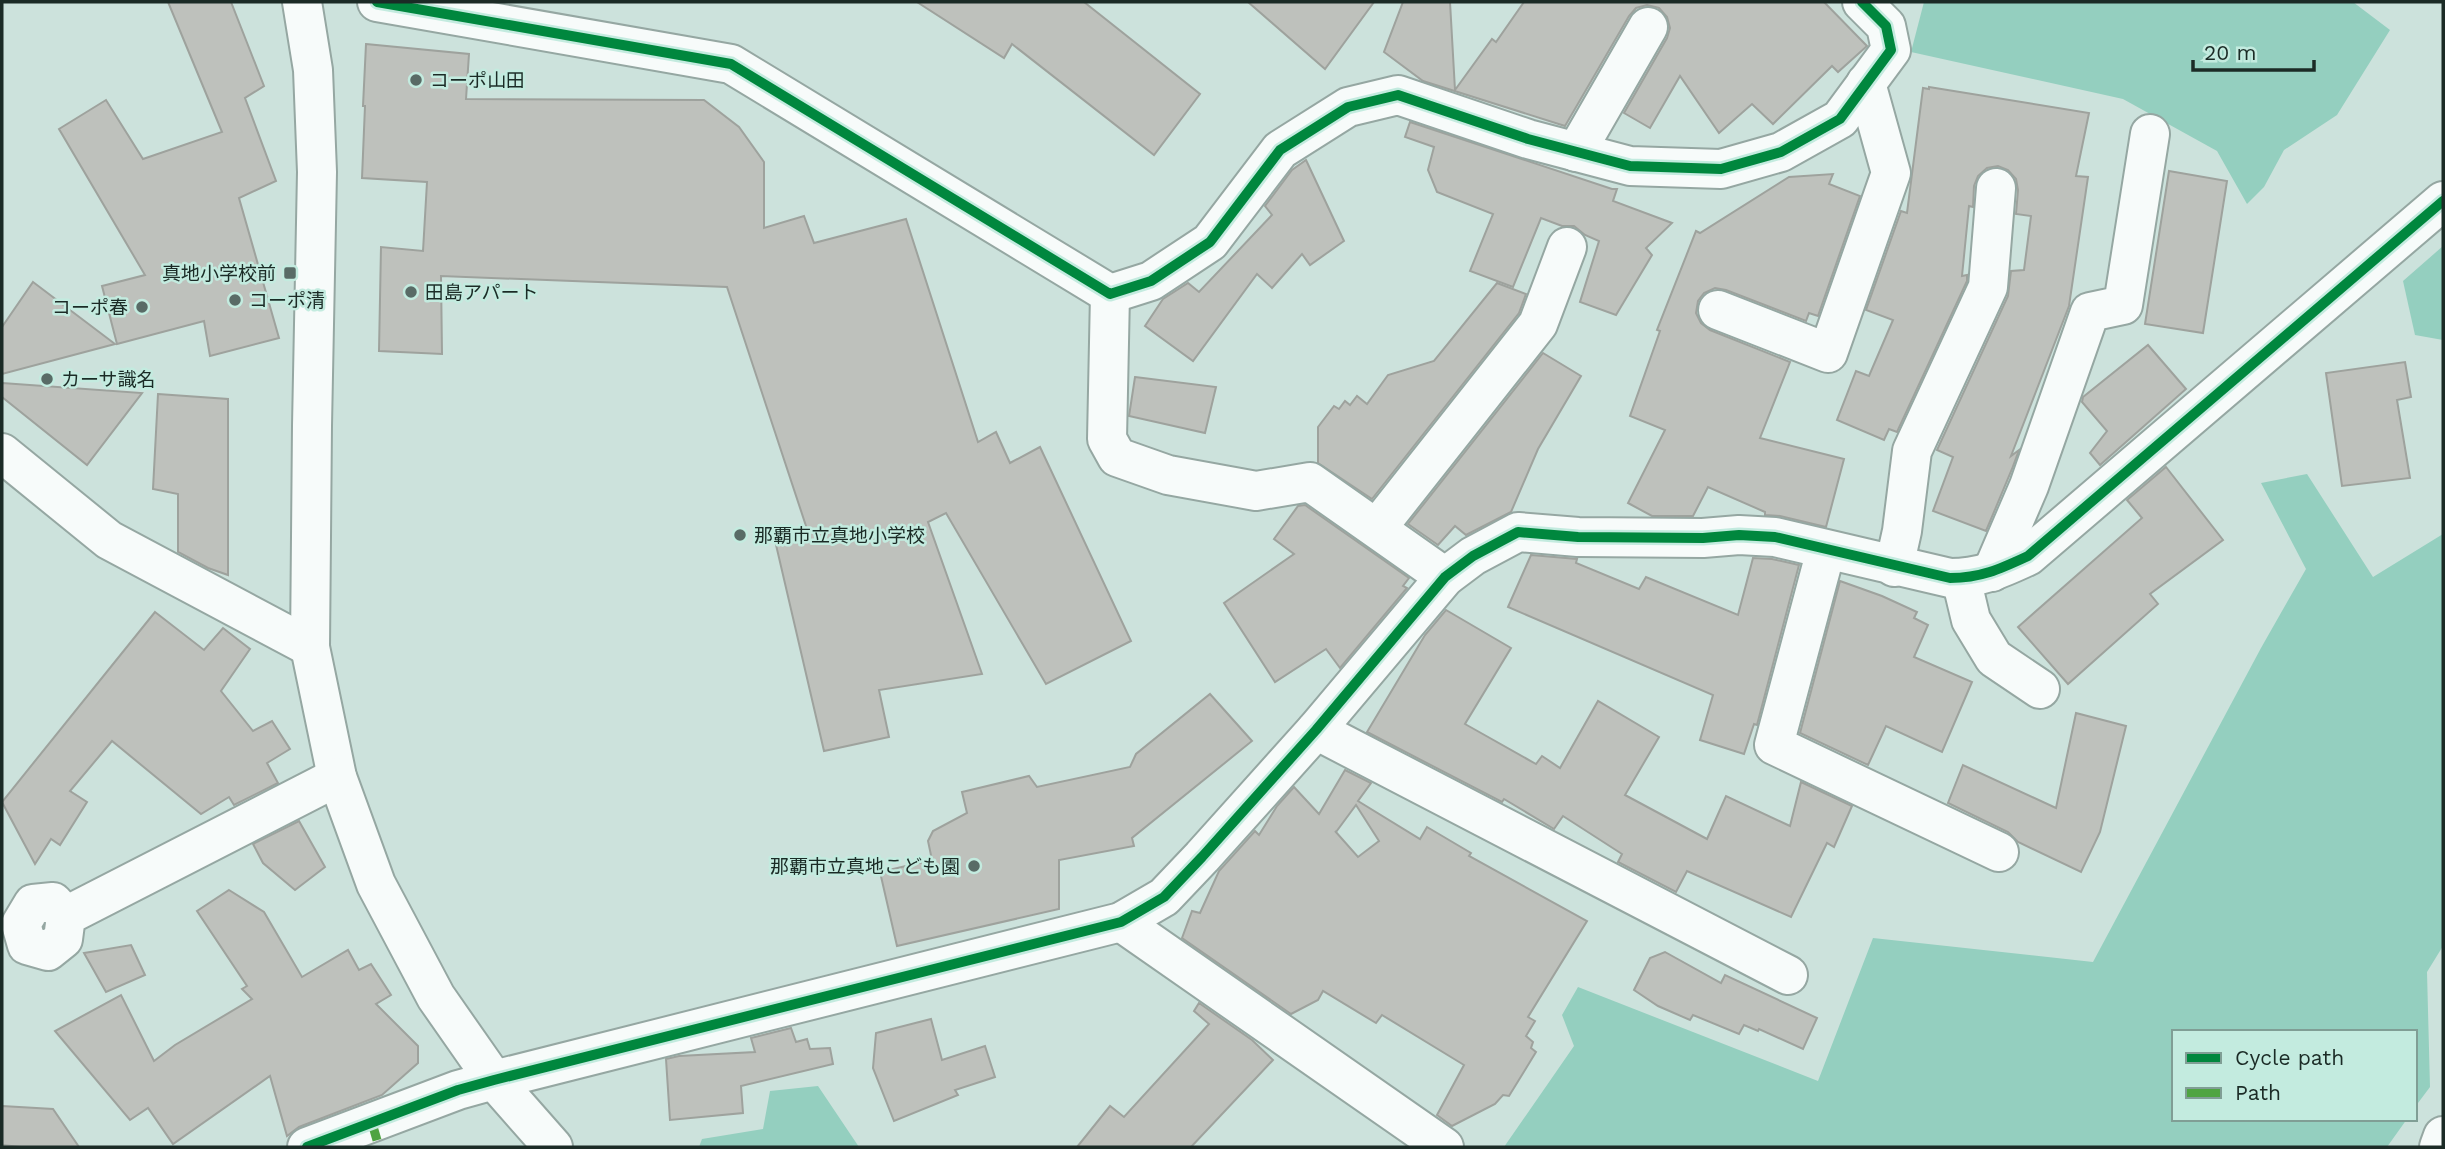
<svg xmlns="http://www.w3.org/2000/svg" width="2445" height="1149" viewBox="0 0 2445 1149" font-family="'Work Sans','Noto Sans JP',sans-serif">
  <rect width="100%" height="100%" fill="#cce2dc"/>
  <!-- forest -->
  <g fill="#94cfbf">
    <polygon points="1924,2 2353,2 2390,30 2337,115 2284,150 2264,187 2247,204 2217,151 2123,99 1911,52"/>
    <polygon points="2443,246 2443,340 2415,335 2403,281"/>
    <polygon points="2307,474 2373,577 2443,534 2443,946 2427,972 2430,1087 2415,1107 2415,1032 2174,1032 2174,1119 2407,1119 2387,1147 1504,1147 1574,1046 1562,1015 1578,987 1818,1081 1873,938 2093,962 2261,648 2306,569 2261,483"/>
    <polygon points="818,1086 859,1147 699,1147 702,1139 763,1129 770,1091"/>
  </g>
  <!-- building -->
  <g fill="#bec1bc" stroke="#9ea29d" stroke-width="2" fill-rule="evenodd">
    <polygon points="168,2 231,2 264,86 245,98 276,181 239,198 279,338 210,356 204,321 117,344 102,286 145,275 59,129 106,100 143,159 222,132"/>
    <polygon points="917,2 1084,2 1200,94 1154,155 1012,44 1004,58"/>
    <polygon points="1248,2 1374,2 1325,69"/>
    <polygon points="1403,2 1450,2 1455,90 1492,39 1496,42 1524,2 1824,2 1867,46 1838,72 1832,66 1773,124 1752,104 1719,133 1680,76 1650,128 1624,113 1667,38 1670,28 1667,17 1659,8 1647,5 1636,8 1629,16 1565,126 1423,81 1384,52"/>
    <polygon points="366,44 469,54 466,99 704,100 739,127 764,162 764,228 804,216 814,243 906,219 978,442 996,432 1010,463 1040,447 1131,641 1046,684 946,513 928,522 982,674 879,690 889,737 824,751 773,532 807,529 727,287 441,276 442,354 379,351 381,247 423,251 427,182 362,178 365,106 363,106"/>
    <polygon points="1929,87 2089,113 2076,176 2088,177 2069,306 2011,456 2019,450 2012,469 1986,531 1933,511 1953,457 1937,450 2008,296 2011,271 2024,270 2031,216 2016,214 2018,190 2016,179 2008,170 1998,166 1987,168 1978,176 1974,186 1973,207 1969,206 1962,276 1967,275 1967,281 1897,432 1889,429 1884,440 1837,420 1856,371 1869,376 1893,320 1866,310 1901,211 1907,213 1923,88 1929,89"/>
    <polygon points="1410,122 1612,189 1617,189 1613,201 1672,223 1646,248 1652,255 1616,315 1580,302 1599,241 1585,235 1574,226 1562,226 1541,218 1513,287 1470,271 1493,214 1437,192 1428,170 1434,147 1405,137"/>
    <polygon points="1306,160 1344,241 1310,265 1302,254 1272,288 1257,274 1193,361 1145,326 1163,299 1188,283 1199,292 1272,215 1265,206 1292,170"/>
    <polygon points="2169,171 2227,181 2203,333 2145,324"/>
    <polygon points="1833,174 1829,184 1860,196 1818,316 1809,313 1806,321 1726,290 1715,288 1704,293 1698,301 1696,313 1701,323 1710,330 1790,362 1760,438 1844,459 1826,527 1780,516 1765,515 1765,512 1708,487 1693,516 1652,516 1628,503 1665,430 1630,416 1660,331 1657,330 1696,231 1700,233 1789,177"/>
    <polygon points="33,282 115,344 2,374 2,327"/>
    <polygon points="1497,283 1526,294 1519,313 1372,499 1318,463 1318,427 1334,406 1339,409 1345,401 1350,405 1357,396 1367,404 1388,375 1434,361"/>
    <polygon points="2148,345 2186,389 2100,465 2090,453 2107,431 2082,402 2083,397"/>
    <polygon points="1543,353 1581,376 1538,449 1511,512 1466,535 1455,526 1438,545 1408,524"/>
    <polygon points="2405,362 2411,397 2397,400 2410,478 2342,486 2326,373"/>
    <polygon points="1135,377 1216,387 1205,433 1129,416"/>
    <polygon points="2,383 142,393 87,465 2,397"/>
    <polygon points="158,394 228,399 228,575 208,568 178,552 178,494 153,489"/>
    <polygon points="2166,467 2223,540 2150,594 2158,604 2068,684 2018,627 2142,518 2127,500"/>
    <polygon points="1305,505 1409,578 1403,586 1407,588 1340,668 1326,649 1275,682 1224,603 1294,554 1274,539 1298,506"/>
    <polygon points="1531,555 1577,559 1576,563 1639,589 1646,577 1738,615 1753,558 1772,559 1799,565 1757,725 1754,724 1744,754 1700,740 1713,695 1508,607"/>
    <polygon points="1840,581 1882,596 1917,612 1914,618 1928,625 1914,657 1972,682 1942,752 1886,726 1868,765 1800,733"/>
    <polygon points="1446,610 1511,648 1465,724 1536,764 1542,756 1560,768 1598,701 1659,737 1625,795 1707,839 1726,796 1790,826 1801,782 1852,806 1834,847 1827,843 1791,917 1687,871 1676,892 1618,862 1622,854 1563,816 1554,829 1504,799 1502,802 1367,732 1425,635"/>
    <polygon points="155,612 204,650 223,628 250,649 221,691 253,731 272,721 290,749 267,763 278,783 234,805 229,797 201,814 112,741 70,791 87,802 60,845 51,839 35,864 2,802"/>
    <polygon points="1210,694 1252,741 1132,838 1134,846 1059,860 1059,909 897,946 880,872 932,860 928,841 933,831 967,813 962,792 1029,776 1037,787 1130,767 1136,754"/>
    <polygon points="2076,713 2126,726 2100,832 2081,872 2018,842 2008,832 1948,803 1963,765 2056,808"/>
    <path d="M1345,770L1371,783L1358,801L1420,839L1427,827L1471,853L1469,856L1587,921L1528,1017L1535,1021L1526,1036L1533,1042L1531,1048L1536,1052L1509,1096L1503,1095L1495,1104L1452,1126L1437,1115L1464,1065L1382,1015L1376,1023L1323,991L1318,1000L1291,1014L1182,938L1192,911L1200,913L1219,871L1255,831L1259,835L1277,806L1294,787L1319,814ZM1356,805L1379,841L1358,857L1335,831L1336,832Z"/>
    <polygon points="299,821 325,867 295,890 263,863 253,844"/>
    <polygon points="229,890 264,912 302,977 348,950 359,970 371,964 391,995 376,1004 418,1046 418,1063 382,1095 299,1127 287,1136 270,1076 173,1144 148,1108 130,1120 55,1031 121,995 154,1061 175,1045 252,999 242,989 247,986 197,911"/>
    <polygon points="131,945 145,975 106,992 84,953"/>
    <polygon points="1665,952 1721,983 1725,975 1817,1018 1803,1049 1759,1029 1758,1031 1744,1025 1739,1034 1693,1015 1690,1020 1658,1006 1634,990 1650,958"/>
    <polygon points="1199,1003 1252,1040 1273,1060 1191,1147 1077,1147 1110,1106 1124,1117 1209,1024 1194,1011"/>
    <polygon points="931,1019 942,1060 985,1046 995,1077 955,1090 958,1095 894,1121 873,1068 876,1033"/>
    <polygon points="791,1028 796,1042 807,1039 810,1049 830,1048 833,1064 741,1086 743,1113 670,1120 666,1059 679,1056 755,1052 751,1038"/>
    <polygon points="2,1106 53,1109 79,1147 21,1147 2,1145"/>
  </g>
  <g fill="none" stroke-linecap="round" stroke-linejoin="round">
    <defs>
      <g id="minor">
        <polyline points="302,2 313,70 317,172 312,426 310,647 337,777 376,884 436,997 494,1080 553,1147"/>
        <polyline points="377,2 731,64 1110,294 1151,281 1210,242 1280,150 1348,107 1398,95 1528,139 1630,166 1721,169 1781,152 1840,119 1891,50 1886,26 1862,2"/>
        <polyline points="1576,152 1648,27"/>
        <polyline points="1110,294 1107,439 1117,457 1168,475 1256,491 1310,482 1445,577"/>
        <polyline points="1718,310 1828,353 1891,173 1866,83"/>
        <polyline points="2,453 109,540 310,647"/>
        <polyline points="1377,528 1538,324 1567,247"/>
        <polyline points="1826,550 1774,745 1999,852"/>
        <polyline points="1894,567 1902,531 1912,451 1988,287 1996,188"/>
        <polyline points="1992,572 2029,486 2090,312 2123,305 2150,134"/>
        <polyline points="1961,578 1971,620 1994,658 2040,689"/>
        <polyline points="1316,730 1788,975"/>
        <polyline points="66,916 53,902 33,904 21,924 27,945 48,951 63,939 66,916 337,777"/>
        <polyline points="1121,922 1444,1147"/>
        <path d="M307,1147L458,1090L494,1080L1121,922L1164,897L1202,857L1316,730L1445,577L1473,556L1518,532L1578,537L1703,538L1739,535L1775,537L1950,578C1981,578 2000,569 2028,556L2443,201"/>
        <polyline points="2439,1147 2443,1136"/>
      </g>
    </defs>
    <!-- minor casing -->
    <use href="#minor" stroke="#95a7a2" stroke-width="42"/>
    <!-- minor -->
    <use href="#minor" stroke="#f7fbfa" stroke-width="38"/>
    <!-- quiet -->
    <polyline stroke="#4fa442" stroke-width="9" stroke-dasharray="18 9" stroke-linecap="butt" points="372,1123 379,1147"/>
    <defs>
      <g id="cycleway">
        <polyline points="377,2 731,64 1110,294 1151,281 1210,242 1280,150 1348,107 1398,95 1528,139 1630,166 1721,169 1781,152 1840,119 1891,50 1886,26 1862,2"/>
        <path d="M307,1147L458,1090L494,1080L1121,922L1164,897L1202,857L1316,730L1445,577L1473,556L1518,532L1578,537L1703,538L1739,535L1775,537L1950,578C1981,578 2000,569 2028,556L2443,201"/>
      </g>
    </defs>
    <!-- cycleway casing -->
    <use href="#cycleway" stroke="#c3ebdf" stroke-width="15"/>
    <!-- cycleway -->
    <use href="#cycleway" stroke="#00873e" stroke-width="10"/>
  </g>
  <!-- markers -->
  <g fill="#596b66" stroke="#c3ebdf" stroke-width="2.5">
    <circle cx="416" cy="80" r="7"/>
    <rect x="283" y="266" width="14" height="14" rx="3.5"/>
    <circle cx="411" cy="292" r="7"/>
    <circle cx="235" cy="300" r="7"/>
    <circle cx="142" cy="307" r="7"/>
    <circle cx="47" cy="379" r="7"/>
    <circle cx="740" cy="535" r="7"/>
    <circle cx="974" cy="866" r="7"/>
  </g>
  <g text-anchor="middle" stroke-width="5" stroke-linejoin="round" paint-order="stroke">
    <!-- poi labels -->
    <g font-size="19" fill="#1b2b26" stroke="#c3ebdf" text-anchor="start">
      <text x="430" y="87">コーポ山田</text>
      <text x="276" y="280" text-anchor="end">真地小学校前</text>
      <text x="425" y="299">田島アパート</text>
      <text x="249" y="307">コーポ清</text>
      <text x="128" y="314" text-anchor="end">コーポ春</text>
      <text x="61" y="386">カーサ識名</text>
      <text x="754" y="542">那覇市立真地小学校</text>
      <text x="960" y="873" text-anchor="end">那覇市立真地こども園</text>
    </g>
  </g>
  <!-- border -->
  <rect width="2445" height="1149" fill="none" stroke="#1b2b26" stroke-width="7"/>
  <!-- legend -->
  <rect x="2172" y="1030" width="245" height="91" fill="#c3ebdf" stroke="#809e95" stroke-width="2"/>
  <rect x="2186" y="1053" width="35" height="10" fill="#00873e" stroke="#809e95" stroke-width="2"/>
  <text x="2235" y="1065" font-size="21" fill="#1b2b26">Cycle path</text>
  <rect x="2186" y="1088" width="35" height="10" fill="#4fa442" stroke="#809e95" stroke-width="2"/>
  <text x="2235" y="1100" font-size="21" fill="#1b2b26">Path</text>
  <!-- scale -->
  <path d="M2193 60v10h121v-10" fill="none" stroke="#1b2b26" stroke-width="3.5"/>
  <text x="2204" y="60" font-size="21" fill="#1b2b26" stroke="#c3ebdf" stroke-width="5" paint-order="stroke">20 m</text>
</svg>
